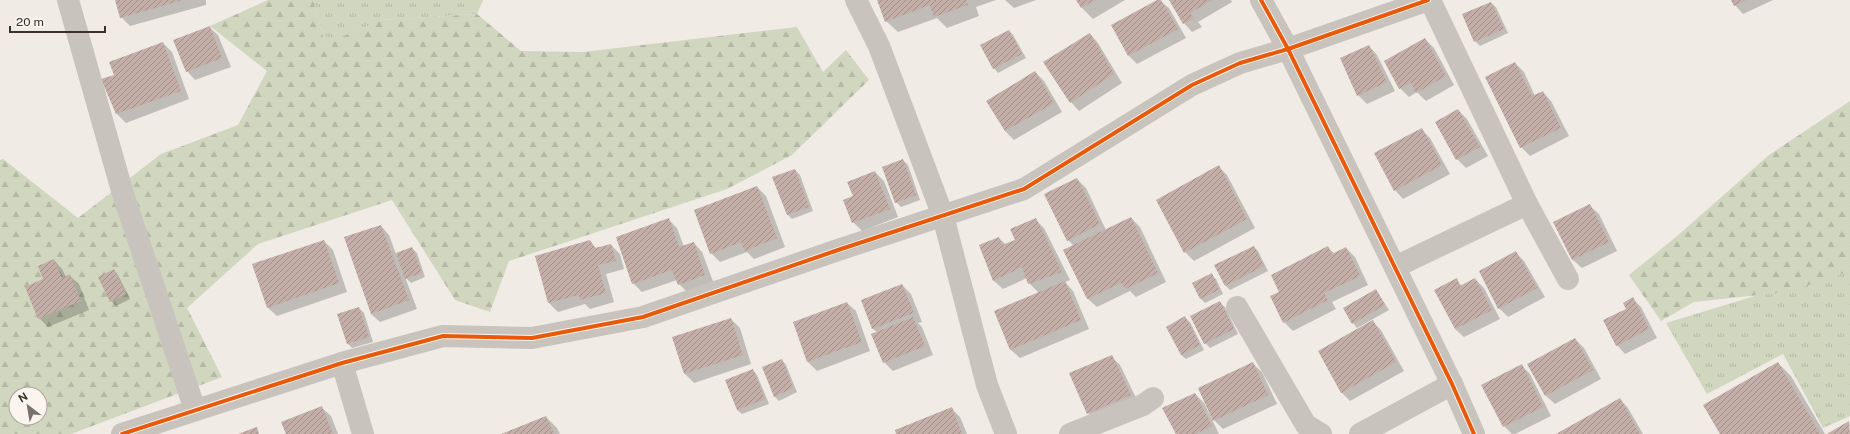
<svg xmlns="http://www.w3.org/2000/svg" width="1850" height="434" viewBox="0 0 1850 434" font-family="'Public Sans',sans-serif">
  <defs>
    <pattern id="grass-tufts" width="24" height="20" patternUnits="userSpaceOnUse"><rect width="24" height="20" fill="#d1d6bf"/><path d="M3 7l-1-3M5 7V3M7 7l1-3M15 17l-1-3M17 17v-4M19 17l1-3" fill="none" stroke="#b4b8a4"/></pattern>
    <pattern id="forest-firs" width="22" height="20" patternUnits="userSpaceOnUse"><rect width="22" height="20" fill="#d1d6bf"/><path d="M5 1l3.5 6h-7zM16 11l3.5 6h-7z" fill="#b4b8a4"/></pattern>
    <pattern id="building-hatch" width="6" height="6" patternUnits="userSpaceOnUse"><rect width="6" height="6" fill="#c3afa7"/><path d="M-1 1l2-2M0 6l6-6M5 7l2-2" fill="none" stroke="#a08f88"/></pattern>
  </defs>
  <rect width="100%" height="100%" fill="#f0ebe5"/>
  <!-- grass -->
  <g fill="url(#grass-tufts)">
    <polygon points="313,0 483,0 477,14 381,20 325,45"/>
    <polygon points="1850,267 1850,416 1823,428 1783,354 1707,394 1666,323"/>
  </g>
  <!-- forest -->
  <g fill="url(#forest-firs)" fill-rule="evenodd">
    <path d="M268,0H313L325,44L381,20L477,14L521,51L583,52L797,27L823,72L846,50L869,80L792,155L727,189L509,261L490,312L455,300L392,200L258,244L187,308L222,377L71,434H0V160L3,159L78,218L161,154L238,125L267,71L210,26ZM16,394H40V418H16Z"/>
    <polygon points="1850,101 1850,271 1787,292 1694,302 1661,321 1629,275 1676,237 1769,155"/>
  </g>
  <!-- shadow -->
  <g fill="#0003">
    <polygon points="116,0 206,0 206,5 130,26 121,17"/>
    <polygon points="878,0 996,0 976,7 979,16 947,28 937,18 898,32 886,21"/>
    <polygon points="1005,0 1036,0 1014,8"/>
    <polygon points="1077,0 1125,0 1093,19 1082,8"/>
    <polygon points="1159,0 1169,8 1186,38 1137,64 1129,56"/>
    <polygon points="1171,0 1231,0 1232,2 1198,22 1202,27 1192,32 1184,23"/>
    <polygon points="1732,0 1773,0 1743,14 1735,5"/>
    <polygon points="1491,3 1496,7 1508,33 1480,46 1475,41"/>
    <polygon points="209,27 218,35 231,67 195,80 187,71"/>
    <polygon points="1009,31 1013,35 1026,58 998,73 994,68"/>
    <polygon points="1090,34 1098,43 1122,83 1079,111 1071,102"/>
    <polygon points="1425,39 1434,48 1454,85 1426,101 1417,92 1409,97 1400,88"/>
    <polygon points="163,43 172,52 189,99 126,123 117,114 102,80 116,76"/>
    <polygon points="1369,46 1377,55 1395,91 1367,104 1358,95"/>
    <polygon points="1515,63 1524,72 1535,96 1543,92 1551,101 1569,136 1530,156 1521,147"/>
    <polygon points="1035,72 1044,81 1062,112 1014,140 1005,131 987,101"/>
    <polygon points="1458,110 1467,119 1488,156 1466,168 1457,159"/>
    <polygon points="1421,129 1430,138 1450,174 1403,199 1395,190"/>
    <polygon points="903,160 908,165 920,200 901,207 896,202"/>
    <polygon points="1219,167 1227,175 1255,228 1194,261 1185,252"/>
    <polygon points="795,170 800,175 813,211 792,219 788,215"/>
    <polygon points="875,172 884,181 898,217 862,231 853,222"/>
    <polygon points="1077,179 1086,188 1106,230 1131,218 1140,227 1166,282 1136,297 1130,291 1097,307 1088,299 1074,246 1068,240"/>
    <polygon points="757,187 766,196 785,247 754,259 747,252 720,262 711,253"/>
    <polygon points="1590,206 1599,214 1617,251 1582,268 1573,260 1555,222"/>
    <polygon points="668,219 677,228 684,247 694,243 702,252 714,284 688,293 679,284 677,280 642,292 633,283"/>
    <polygon points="1035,219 1044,228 1070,280 1065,282 1073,291 1089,329 1020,358 1011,350 995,312 1039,293 1029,283 1027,278 1003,289 994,281 980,246 999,238 1006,245 1016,240"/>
    <polygon points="381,226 389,235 396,254 412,248 417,253 425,277 411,283 405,277 417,309 380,322 371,314"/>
    <polygon points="324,241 333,250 347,292 277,316 268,308"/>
    <polygon points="589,241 597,249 611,245 620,254 624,269 606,274 614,302 590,309 585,304 558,312 549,303 536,257"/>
    <polygon points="1254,247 1258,251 1268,271 1230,290 1226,286 1216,266"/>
    <polygon points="1328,248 1335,254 1346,248 1355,257 1368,285 1332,302 1336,309 1293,331 1284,322 1280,293"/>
    <polygon points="1515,252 1524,261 1545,297 1508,317 1499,308"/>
    <polygon points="54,260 62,269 66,277 70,276 79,284 89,310 48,327 39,318 44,280"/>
    <polygon points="114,270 118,275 130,299 116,306 111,301"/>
    <polygon points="1211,275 1216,279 1223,294 1205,303 1200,298"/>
    <polygon points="1475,279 1484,288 1500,319 1464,337 1455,329 1456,280 1462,286"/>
    <polygon points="902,285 911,294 922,322 918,323 922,327 933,355 893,371 884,362 877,332 873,329 862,301"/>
    <polygon points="1376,290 1389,310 1357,328 1353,323"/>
    <polygon points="1632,298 1641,307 1657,338 1625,354 1617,345 1627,309"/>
    <polygon points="847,303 856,311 870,351 817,371 808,362 794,323"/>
    <polygon points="1220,303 1225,307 1238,334 1210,348 1205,343"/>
    <polygon points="359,308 364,313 373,342 352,348 348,344 339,315"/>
    <polygon points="1185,318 1190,322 1204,350 1186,359 1181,355"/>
    <polygon points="731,319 740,328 751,364 694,383 685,374 673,338"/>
    <polygon points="1372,321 1381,330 1404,371 1350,401 1342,393 1319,351"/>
    <polygon points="1575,339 1584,348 1601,379 1555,404 1546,396 1529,365"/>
    <polygon points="1112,357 1120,365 1139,404 1097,422 1088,413"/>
    <polygon points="782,360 786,365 797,392 779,401 774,396"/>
    <polygon points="1778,363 1791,376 1825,434 1721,434"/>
    <polygon points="1253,364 1262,372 1277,404 1223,429 1212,418"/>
    <polygon points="1522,366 1530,374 1551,416 1515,434 1512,434 1504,426"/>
    <polygon points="753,370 757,375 769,404 742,414 737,410"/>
    <polygon points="1195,394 1204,403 1219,434 1177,434"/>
    <polygon points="1620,399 1628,408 1643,434 1558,434"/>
    <polygon points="322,408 331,416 338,434 287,434"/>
    <polygon points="952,409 960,417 967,434 898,434"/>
    <polygon points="546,417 557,428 560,434 503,434"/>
  </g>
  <!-- building -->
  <g fill="url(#building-hatch)">
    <polygon points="115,0 183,0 120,18"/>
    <polygon points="877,0 966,0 968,5 934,17 930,5 885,22"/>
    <polygon points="1076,0 1095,0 1081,8"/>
    <polygon points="1157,0 1161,0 1178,29 1128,56 1111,25"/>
    <polygon points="1169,0 1212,0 1190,13 1194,18 1183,24"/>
    <polygon points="1731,0 1746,0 1734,6"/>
    <polygon points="1491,2 1504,29 1474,42 1462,14"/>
    <polygon points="210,26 222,58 186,72 173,40"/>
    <polygon points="1009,30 1022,54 993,69 980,45"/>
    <polygon points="1090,33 1114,74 1070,103 1043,62"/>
    <polygon points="1425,38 1446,76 1416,93 1411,83 1399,89 1384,61"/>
    <polygon points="163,42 181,91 116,114 101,79 114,75 109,62"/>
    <polygon points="1369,45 1387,82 1357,96 1340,58"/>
    <polygon points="1515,62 1532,96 1543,91 1561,128 1520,148 1485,77"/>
    <polygon points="1035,71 1054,103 1005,131 986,101"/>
    <polygon points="1458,109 1480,147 1456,160 1435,122"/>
    <polygon points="1422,128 1442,165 1394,191 1374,153"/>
    <polygon points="903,159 916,195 895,203 882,167"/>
    <polygon points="1219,165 1247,219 1184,253 1156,200"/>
    <polygon points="795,169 809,207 787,215 772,177"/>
    <polygon points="875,171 890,209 852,223 843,200 853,196 847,182"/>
    <polygon points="1077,178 1100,224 1067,241 1044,194"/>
    <polygon points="757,186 777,238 745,251 741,242 710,254 694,210"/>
    <polygon points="1590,204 1609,242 1572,260 1553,222"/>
    <polygon points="1131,217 1158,273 1126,289 1121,283 1087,299 1063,250"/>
    <polygon points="669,218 679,247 694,242 705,275 678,285 672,270 632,284 616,237"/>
    <polygon points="1036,218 1062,272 1028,284 1022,267 993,281 979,245 999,237 1002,245 1015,240 1010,229"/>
    <polygon points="381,225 409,300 371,314 344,237"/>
    <polygon points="324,240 339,283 267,308 252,264"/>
    <polygon points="590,240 595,248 611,244 616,261 598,265 606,293 580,300 579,295 548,303 535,256"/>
    <polygon points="1254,246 1264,266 1225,286 1214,265"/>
    <polygon points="1328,246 1332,254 1346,247 1360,276 1324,293 1328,300 1283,323 1270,296 1279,292 1271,275"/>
    <polygon points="412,247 422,273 405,279 396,253"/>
    <polygon points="1516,251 1537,288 1498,309 1479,271"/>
    <polygon points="54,259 62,278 70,274 81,301 38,319 25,287 43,279 38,266"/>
    <polygon points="114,269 126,294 110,302 98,277"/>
    <polygon points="1212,273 1219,290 1200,299 1192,283"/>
    <polygon points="1457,278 1460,286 1475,278 1492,310 1455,329 1434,290"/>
    <polygon points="1065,281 1081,320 1010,350 994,311"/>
    <polygon points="902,284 914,313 872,329 861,300"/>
    <polygon points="1376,289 1385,305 1352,324 1343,308"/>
    <polygon points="1633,297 1649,329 1616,346 1603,320 1626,309 1623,303"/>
    <polygon points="1220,301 1234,329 1204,344 1190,316"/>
    <polygon points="847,302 862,342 807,362 793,322"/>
    <polygon points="359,307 369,337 347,344 337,314"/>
    <polygon points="1185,316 1200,345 1181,355 1166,327"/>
    <polygon points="913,317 925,346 883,363 871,334"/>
    <polygon points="731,318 743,355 684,374 672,337"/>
    <polygon points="1373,320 1396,362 1341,393 1318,351"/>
    <polygon points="1575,338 1593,370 1545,396 1527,364"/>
    <polygon points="1112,355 1131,395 1087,414 1069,373"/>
    <polygon points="782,359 793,388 774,397 762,367"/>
    <polygon points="1253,362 1268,395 1213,421 1198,388"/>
    <polygon points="1778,362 1820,434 1720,434 1703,405"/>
    <polygon points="1522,364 1543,407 1503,427 1481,385"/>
    <polygon points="753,369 765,399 737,410 725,380"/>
    <polygon points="1195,393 1212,426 1195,434 1176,434 1162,408"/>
    <polygon points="1620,398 1640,434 1556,434"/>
    <polygon points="322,406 333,434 286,434 281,422"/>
    <polygon points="952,407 962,434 896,434 895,430"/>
    <polygon points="546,416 554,434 501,434"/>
    <polygon points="1849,421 1850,434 1827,434"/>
    <polygon points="257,427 259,434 238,434"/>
  </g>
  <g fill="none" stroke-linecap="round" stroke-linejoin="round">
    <!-- street -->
    <g stroke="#c9c3be" stroke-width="22">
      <polyline points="68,0 123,194 195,410"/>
      <polyline points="856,0 879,46 943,216 987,385 1006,434"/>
      <polyline points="1261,0 1288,49 1452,384 1474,434"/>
      <polyline points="1430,0 1527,204 1568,279"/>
      <polyline points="1395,267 1527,204"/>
      <polyline points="1237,307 1306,425 1321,434"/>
      <polyline points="342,363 363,434"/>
      <polyline points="122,434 342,363 443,336 532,338 643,317 838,250 1024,189 1192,85 1240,63 1288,49 1428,0"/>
      <polyline points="1070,434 1143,405 1153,398"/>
      <polyline points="1360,434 1452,384"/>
    </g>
    <defs>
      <g id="cycleway">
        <polyline points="1261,0 1288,49 1452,384 1474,434"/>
        <polyline points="122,434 342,363 443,336 532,338 643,317 838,250 1024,189 1192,85 1240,63 1288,49 1428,0"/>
      </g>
    </defs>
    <!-- cycleway casing -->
    <use href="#cycleway" stroke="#fbf5ee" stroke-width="6"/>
    <!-- cycleway -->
    <use href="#cycleway" stroke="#e8590c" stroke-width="4"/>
  </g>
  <!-- north arrow -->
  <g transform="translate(28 406) rotate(329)"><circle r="19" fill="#fbf5ee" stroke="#aea6a0"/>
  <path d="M0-3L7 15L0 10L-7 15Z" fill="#7a716c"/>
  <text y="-6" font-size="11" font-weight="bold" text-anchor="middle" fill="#3b302b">N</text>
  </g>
  <!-- scale -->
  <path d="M10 26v6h95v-6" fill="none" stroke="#3b302b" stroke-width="2"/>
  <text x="16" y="26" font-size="12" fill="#3b302b" stroke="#fbf5ee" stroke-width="3" paint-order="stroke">20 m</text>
</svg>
